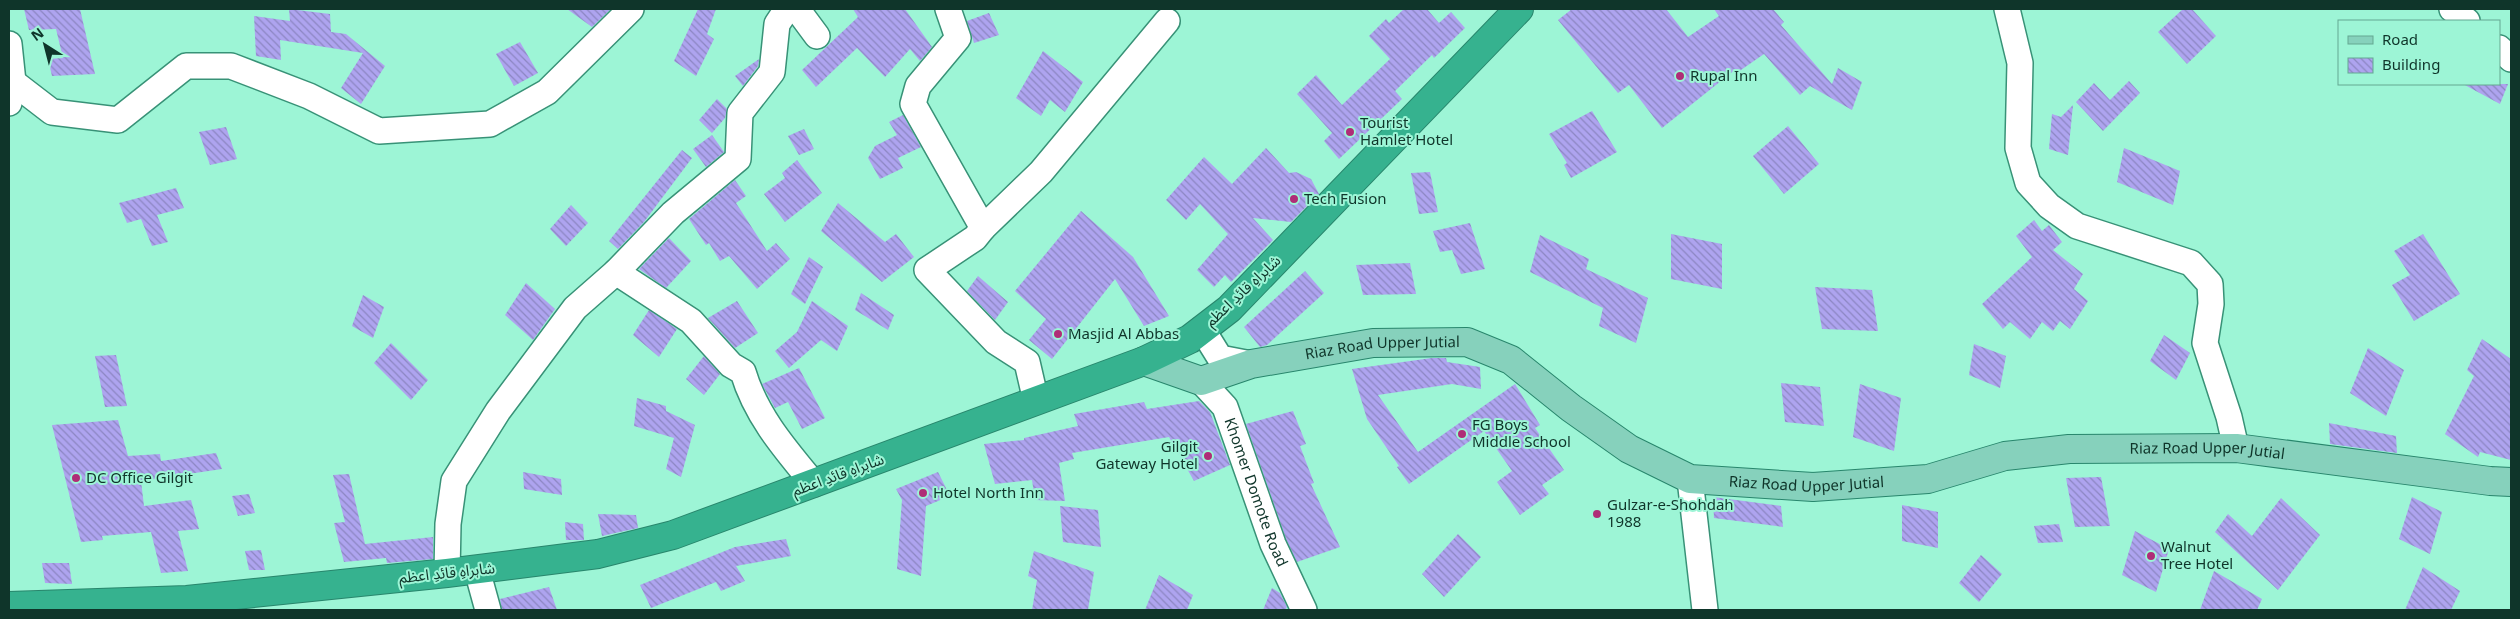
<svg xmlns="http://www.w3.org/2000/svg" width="2520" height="619" viewBox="0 0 2520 619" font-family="'Noto Sans','Noto Sans Arabic',sans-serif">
  <defs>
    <pattern id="building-back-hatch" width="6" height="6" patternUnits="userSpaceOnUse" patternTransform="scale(1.25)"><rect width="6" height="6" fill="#aea4ef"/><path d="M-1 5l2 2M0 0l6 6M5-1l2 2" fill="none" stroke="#8c86c2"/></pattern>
  </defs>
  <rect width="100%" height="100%" fill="#9df5d6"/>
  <!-- building -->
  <g fill="url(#building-back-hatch)">
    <polygon points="24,9 80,9 95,74 52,76 48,59 63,58 56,29 29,30"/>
    <polygon points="289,9 330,14 331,32 346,34 385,66 361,104 341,88 363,53 280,40 281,60 256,56 254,16 290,21"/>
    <polygon points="567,9 611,9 592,27"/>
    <polygon points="698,9 716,9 707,34 714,39 696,76 674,61"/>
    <polygon points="853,9 905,9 932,47 920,61 910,49 885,77 857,48 816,87 802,70 858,17"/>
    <polygon points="1404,9 1427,9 1439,23 1451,12 1465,28 1434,58 1432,55 1395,91 1402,99 1339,159 1324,141 1332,133 1297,94 1316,75 1342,105 1390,59 1369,36 1386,19 1389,23"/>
    <polygon points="1572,9 1666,9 1688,37 1719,16 1714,9 1773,9 1784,22 1781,25 1832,84 1838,68 1862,82 1852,110 1810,86 1800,95 1764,54 1738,72 1736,69 1662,128 1629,85 1618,93 1558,20"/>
    <polygon points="2183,9 2192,9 2216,36 2187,64 2158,32"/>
    <polygon points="989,13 999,35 974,43 967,21"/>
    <polygon points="520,42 538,73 514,86 496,54"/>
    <polygon points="1043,51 1083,82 1065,112 1050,100 1041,116 1016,98"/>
    <polygon points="759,59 758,66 743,86 735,76"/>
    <polygon points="2129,81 2140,93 2103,131 2076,102 2094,83 2110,100"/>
    <polygon points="2463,84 2508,84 2500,104"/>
    <polygon points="717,99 727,109 725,118 712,133 699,120"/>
    <polygon points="2073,105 2068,155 2049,149 2052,114 2061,117"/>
    <polygon points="1592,111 1617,152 1571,178 1564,165 1567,163 1549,134"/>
    <polygon points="903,115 921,147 898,158 903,168 880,179 868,158 875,146 897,135 889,122"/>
    <polygon points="1788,126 1819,164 1784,194 1753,156"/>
    <polygon points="226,127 237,159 210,165 199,132"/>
    <polygon points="804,129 814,149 799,155 788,136"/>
    <polygon points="712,135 724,152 706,167 693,149"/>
    <polygon points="1266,148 1289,173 1296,172 1311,179 1319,194 1291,222 1253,218 1273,240 1231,282 1225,275 1214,287 1197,270 1228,234 1200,204 1186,220 1166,200 1204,157 1232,184"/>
    <polygon points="2124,148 2180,171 2173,205 2117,182"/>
    <polygon points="682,150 692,158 644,222 618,249 609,241"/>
    <polygon points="797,160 822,193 785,222 764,194 785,178 782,173"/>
    <polygon points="1430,172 1438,212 1419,214 1411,173"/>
    <polygon points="735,180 746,196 736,203 767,251 776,243 790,259 757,289 729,256 720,261 709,243 706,245 689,219"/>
    <polygon points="176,188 184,208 157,215 168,242 152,246 141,219 127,223 119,203"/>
    <polygon points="838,203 885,242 896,234 914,257 882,282 821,231"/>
    <polygon points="571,205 588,223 566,246 550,229"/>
    <polygon points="1081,211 1133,257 1169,316 1144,326 1115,279 1052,359 1029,340 1046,319 1015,291"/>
    <polygon points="2034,220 2042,231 2049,225 2062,242 2053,250 2083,274 2074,289 2088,301 2070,329 2060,321 2053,331 2042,322 2030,339 2010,322 2003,329 1982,304 2032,257 2016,236"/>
    <polygon points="1470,223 1485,269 1461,274 1452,250 1440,252 1433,231"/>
    <polygon points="1671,234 1722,244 1722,289 1671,279"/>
    <polygon points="2423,234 2460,294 2414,321 2392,285 2410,275 2394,251"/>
    <polygon points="1540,235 1589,259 1586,269 1648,298 1636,343 1599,326 1603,308 1530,272"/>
    <polygon points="669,238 691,261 666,288 639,269"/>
    <polygon points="809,257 823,267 805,304 791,294"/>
    <polygon points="1410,263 1416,294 1363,295 1356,265"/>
    <polygon points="1305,271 1324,293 1267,345 1260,347 1244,327"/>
    <polygon points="978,276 1008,302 995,320 967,291"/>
    <polygon points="526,283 555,309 533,340 505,315"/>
    <polygon points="1815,287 1872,290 1878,331 1822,329"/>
    <polygon points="861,293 894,315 888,330 855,310"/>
    <polygon points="363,295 384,307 373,338 352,326"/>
    <polygon points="737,301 758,333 735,348 708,318"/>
    <polygon points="812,301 848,326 837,351 821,340 789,368 775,351 797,332"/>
    <polygon points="649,310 677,329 659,357 633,335"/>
    <polygon points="2164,335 2190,353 2176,380 2150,361"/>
    <polygon points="2482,339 2511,359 2511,460 2480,452 2478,457 2445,434 2474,376 2467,370"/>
    <polygon points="391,343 428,380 411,400 374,363"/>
    <polygon points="1974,344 2006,356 2000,388 1969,375"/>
    <polygon points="2368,348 2404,370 2386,416 2350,393"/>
    <polygon points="116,355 127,406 105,407 95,356"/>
    <polygon points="704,356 720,374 704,395 686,379"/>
    <polygon points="1432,358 1446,358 1447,362 1480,367 1481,389 1452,384 1378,395 1418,452 1515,384 1540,425 1535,428 1564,470 1542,485 1549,494 1520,515 1497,482 1512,471 1484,431 1409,484 1397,467 1399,466 1367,419 1352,369"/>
    <polygon points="799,368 825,418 802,429 788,402 775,408 762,384"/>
    <polygon points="1781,383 1820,387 1824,426 1785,422"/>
    <polygon points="1860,384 1901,398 1894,451 1853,437"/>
    <polygon points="637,398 666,406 666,411 695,425 681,477 666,469 674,438 634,426"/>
    <polygon points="1199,401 1210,412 1230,465 1194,481 1169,437 1072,453 1074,459 1059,463 1065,501 1035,500 1032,480 995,484 984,444 1024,440 1024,438 1078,426 1074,414 1144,402 1147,409"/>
    <polygon points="1293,411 1306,444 1300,446 1314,483 1311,484 1340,547 1297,562 1286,539 1246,424"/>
    <polygon points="118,420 128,456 160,454 161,461 216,453 222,469 141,481 144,506 191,500 199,529 178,531 188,571 161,573 151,532 102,536 103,540 81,542 52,425"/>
    <polygon points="2329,423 2396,436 2397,453 2330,444"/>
    <polygon points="523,472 561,479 562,495 524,489"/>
    <polygon points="938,472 950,496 926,506 921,576 897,569 902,500 896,489"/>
    <polygon points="349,474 365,544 433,537 433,559 387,563 386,558 344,562 334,523 345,522 333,475"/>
    <polygon points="2101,477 2110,526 2075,527 2066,478"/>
    <polygon points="249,494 255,513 238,516 232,496"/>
    <polygon points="1713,497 1781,506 1783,527 1714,518"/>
    <polygon points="2412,497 2442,512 2430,554 2399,539"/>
    <polygon points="2281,498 2320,535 2278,590 2215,532 2228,514 2252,536"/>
    <polygon points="1902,505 1938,512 1938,548 1902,541"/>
    <polygon points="1060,506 1098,510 1101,547 1063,542"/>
    <polygon points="598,514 636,515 638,528 602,536"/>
    <polygon points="565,522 583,524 584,540 566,540"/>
    <polygon points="2059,524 2063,542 2038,543 2034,526"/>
    <polygon points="2135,531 2169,549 2156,592 2122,575"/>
    <polygon points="1458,534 1481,557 1444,597 1422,574"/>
    <polygon points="786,539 791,556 736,566 745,581 721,591 716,582 651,608 640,585 735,547"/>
    <polygon points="261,550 265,570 249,570 245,551"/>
    <polygon points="1034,551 1094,572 1088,610 1032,610 1037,580 1028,576"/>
    <polygon points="1981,555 2002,574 1979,602 1959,583"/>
    <polygon points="42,563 69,563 72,584 45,583"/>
    <polygon points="2423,567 2460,591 2451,610 2405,610"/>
    <polygon points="2214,571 2262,599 2257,610 2200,610"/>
    <polygon points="1159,575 1193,595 1187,610 1145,610"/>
    <polygon points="549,587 557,610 502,610 500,599"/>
    <polygon points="1272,588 1280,593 1287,607 1285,610 1263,610"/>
  </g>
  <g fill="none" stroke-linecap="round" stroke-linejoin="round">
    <defs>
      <g id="minor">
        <polyline points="797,9 817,36"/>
        <polyline points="948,9 958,38 918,86 913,104 983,228 975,238 927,270 996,342 1027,362 1036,401"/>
        <polyline points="2007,9 2020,63 2018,148 2028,183 2049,206 2077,226 2191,263 2210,284 2211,304 2205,343 2229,417 2236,448"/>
        <polyline points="2452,9 2467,21"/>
        <polyline points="9,44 13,82 9,103"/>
        <polyline points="2499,48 2511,59"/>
        <polyline points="9,82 13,82 52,112 118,120 186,66 231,66 309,96 379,131 490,124 547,92 631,9"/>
        <polyline points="983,228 1041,172 1167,21"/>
        <path d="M616,272L691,321L731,365L743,372C756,416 785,449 814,484"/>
        <polyline points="1202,329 1220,358 1251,364"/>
        <path id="s1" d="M1201,381L1225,407L1273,544L1304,610"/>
        <polyline points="1690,479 1705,610"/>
        <polyline points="477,570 488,610"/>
        <polyline points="447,573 448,524 454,481 498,411 575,308 616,272 673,213 738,159 740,113 772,72 777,24 787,9"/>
      </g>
      <g id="major">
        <path id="s2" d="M1144,361L1201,381L1251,364L1373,343L1467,342L1511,360L1571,408L1629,449L1690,479L1813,487L1928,479L2005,456L2069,449L2236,448L2490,481L2511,482"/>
      </g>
      <polyline id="highway" points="9,606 187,600 447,573 598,554 673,535 1144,361 1190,339 1229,309 1519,9"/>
    </defs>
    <!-- minor casing -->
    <use href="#minor" stroke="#389277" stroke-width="28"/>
    <!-- major casing -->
    <use href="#major" stroke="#28866c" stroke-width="30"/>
    <!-- highway casing -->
    <use href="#highway" stroke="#28866c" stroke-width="30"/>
    <!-- minor -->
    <use href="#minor" stroke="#fff" stroke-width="25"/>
    <!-- major -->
    <use href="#major" stroke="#86d1bc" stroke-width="28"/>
    <!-- highway -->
    <use href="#highway" stroke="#36b28f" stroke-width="28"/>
  </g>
  <!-- markers -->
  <g fill="#af2d77" stroke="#9df5d6" stroke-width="2">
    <circle cx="1680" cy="76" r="5"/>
    <circle cx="1350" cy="132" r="5"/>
    <circle cx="1294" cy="199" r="5"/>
    <circle cx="1058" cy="334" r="5"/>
    <circle cx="1462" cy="434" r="5"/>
    <circle cx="1208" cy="456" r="5"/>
    <circle cx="76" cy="478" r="5"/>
    <circle cx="923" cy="493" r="5"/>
    <circle cx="1597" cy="514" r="5"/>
    <circle cx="2151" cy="556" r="5"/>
  </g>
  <g text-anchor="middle" stroke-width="4" stroke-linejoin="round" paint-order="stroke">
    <!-- poi labels -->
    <g font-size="15" fill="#0f352a" stroke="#9df5d6" text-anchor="start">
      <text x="1690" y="81">Rupal Inn</text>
      <text x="1360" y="128">Tourist<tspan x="1360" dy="17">Hamlet Hotel</tspan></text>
      <text x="1304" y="204">Tech Fusion</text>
      <text x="1068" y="339">Masjid Al Abbas</text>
      <text x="1472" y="430">FG Boys<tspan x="1472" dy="17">Middle School</tspan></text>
      <text x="1198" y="452" text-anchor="end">Gilgit<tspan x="1198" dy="17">Gateway Hotel</tspan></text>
      <text x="86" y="483">DC Office Gilgit</text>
      <text x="933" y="498">Hotel North Inn</text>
      <text x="1607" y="510">Gulzar-e-Shohdah<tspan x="1607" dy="17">1988</tspan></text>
      <text x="2161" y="552">Walnut<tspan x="2161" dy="17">Tree Hotel</tspan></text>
    </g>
    <!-- street labels -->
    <g font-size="15" fill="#0f352a" stroke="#9df5d6">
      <text transform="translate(1243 291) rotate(-43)" y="5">شاہراہِ قائدِ اعظم</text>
      <text dy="5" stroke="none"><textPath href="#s2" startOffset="246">Riaz Road Upper Jutial</textPath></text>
      <text dy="5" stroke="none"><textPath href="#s2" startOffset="1116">Riaz Road Upper Jutial</textPath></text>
      <text transform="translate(838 475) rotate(-20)" y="5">شاہراہِ قائدِ اعظم</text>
      <text dy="5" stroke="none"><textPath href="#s2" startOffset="711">Riaz Road Upper Jutial</textPath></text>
      <text dy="5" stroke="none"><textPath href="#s1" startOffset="126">Khomer Domote Road</textPath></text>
      <text transform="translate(447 573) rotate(-6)" y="5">شاہراہِ قائدِ اعظم</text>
    </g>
  </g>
  <!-- border -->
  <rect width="2520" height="619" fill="none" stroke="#0f352a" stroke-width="20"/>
  <!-- legend -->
  <rect x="2338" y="20" width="162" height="65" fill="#9df5d6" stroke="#64a891"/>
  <rect x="2348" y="36" width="25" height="8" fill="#86d1bc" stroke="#64a891"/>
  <text x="2382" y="45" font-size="15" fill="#0f352a">Road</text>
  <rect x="2348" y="58" width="25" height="15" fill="url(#building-back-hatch)" stroke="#64a891"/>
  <text x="2382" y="70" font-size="15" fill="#0f352a">Building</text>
  <!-- north arrow -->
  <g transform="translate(45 45) rotate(324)" stroke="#9df5d6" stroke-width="4" paint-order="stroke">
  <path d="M0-4L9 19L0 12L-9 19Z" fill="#0f352a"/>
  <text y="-8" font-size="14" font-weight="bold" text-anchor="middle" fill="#0f352a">N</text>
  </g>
</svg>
